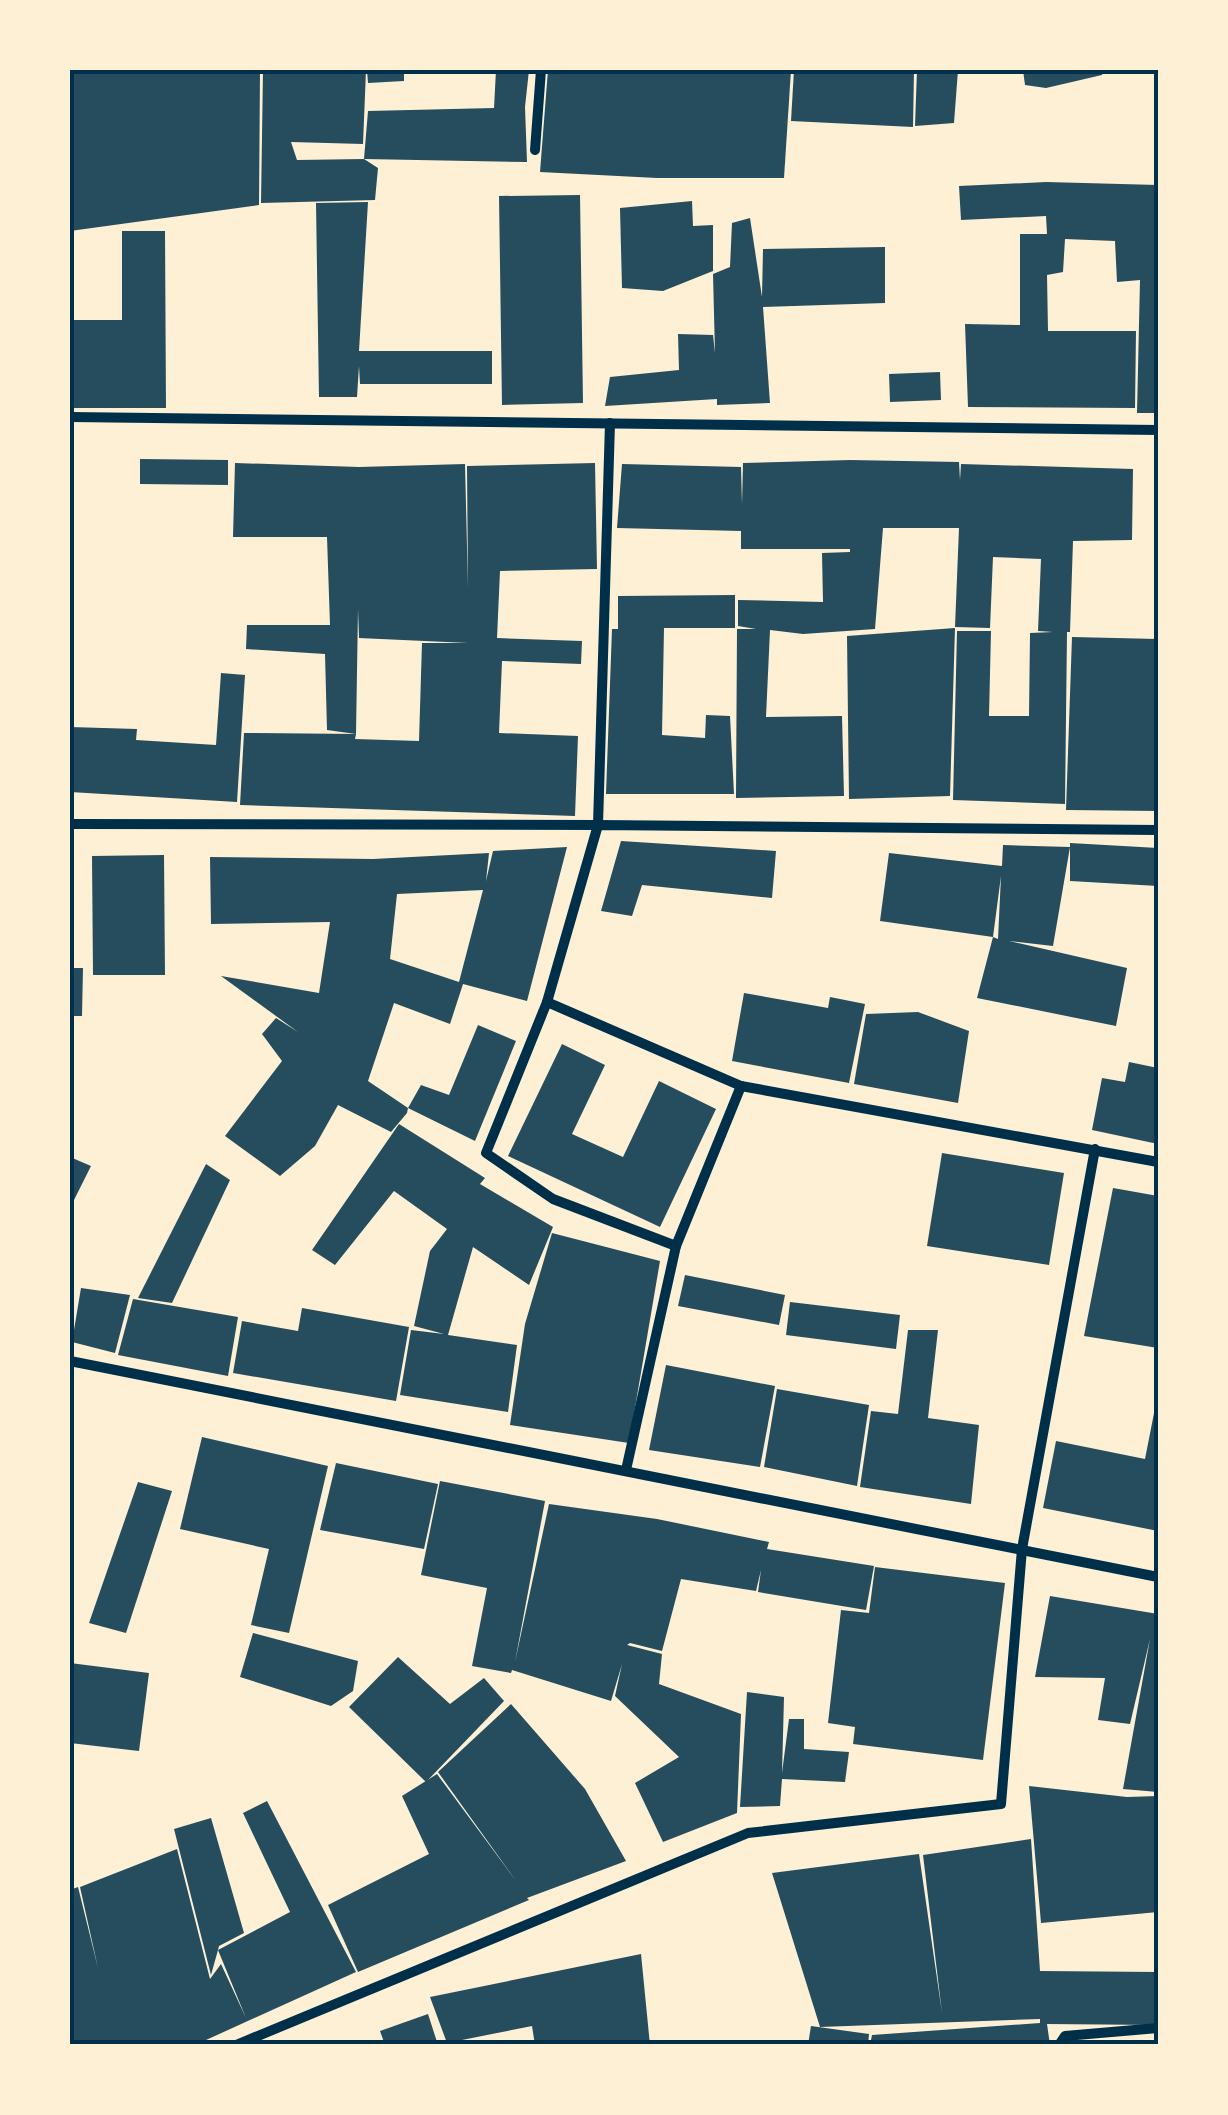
<svg xmlns="http://www.w3.org/2000/svg" width="1228" height="2115" viewBox="0 0 1228 2115" font-family="Montserrat,sans-serif">
  <rect width="100%" height="100%" fill="#fdf0d5"/>
  <!-- building -->
  <g fill="#264d5e" fill-rule="evenodd">
    <polygon points="70,70 260,70 259,205 70,231"/>
    <polygon points="263,70 366,70 363,144 291,142 297,160 364,159 378,168 375,200 261,203"/>
    <polygon points="367,70 404,70 404,81 368,83"/>
    <polygon points="496,70 529,70 525,107 527,162 364,159 368,111 494,108"/>
    <polygon points="548,70 791,70 784,178 657,178 540,172"/>
    <polygon points="794,70 914,70 913,127 791,121"/>
    <polygon points="917,70 958,70 954,123 915,126"/>
    <polygon points="1023,70 1103,70 1102,75 1046,88 1025,85"/>
    <polygon points="1046,182 1158,185 1158,413 1137,413 1140,280 1117,282 1115,241 1065,239 1063,272 1047,275 1048,331 1136,331 1135,408 968,407 965,324 1020,325 1020,234 1047,234 1046,216 961,220 959,186"/>
    <polygon points="580,195 583,403 502,405 499,196"/>
    <polygon points="692,201 693,226 713,225 713,271 663,291 622,288 620,208"/>
    <polygon points="368,202 359,351 492,351 492,384 360,384 359,366 357,397 319,397 316,203"/>
    <polygon points="750,218 762,297 763,249 885,247 885,303 763,307 770,403 717,405 717,399 605,406 610,377 679,370 678,334 713,335 715,353 713,274 730,267 732,223"/>
    <polygon points="122,231 165,231 166,408 70,408 70,320 122,320"/>
    <polygon points="940,372 941,400 890,402 889,374"/>
    <polygon points="140,459 228,460 228,485 140,484"/>
    <polygon points="850,460 959,462 960,480 961,464 1133,469 1132,540 1073,541 1070,632 1067,632 1065,804 953,800 957,631 991,631 989,716 1029,716 1030,633 1053,632 1038,631 1041,559 993,557 990,628 955,627 959,528 883,528 875,629 803,634 770,630 766,717 842,716 844,796 736,798 737,629 756,629 738,626 738,600 823,602 822,553 850,552 850,549 741,549 741,531 617,528 622,464 741,467 742,504 743,463"/>
    <polygon points="235,463 359,467 465,464 468,588 467,466 595,463 597,569 500,571 497,638 582,641 581,664 502,661 499,733 578,736 575,816 240,805 244,733 356,734 355,739 419,741 422,643 468,643 359,638 358,609 356,734 327,730 325,654 246,649 247,625 330,625 327,537 233,537"/>
    <polygon points="735,595 735,628 664,628 662,735 705,738 706,715 730,716 734,794 606,794 612,629 618,629 618,596"/>
    <polygon points="955,628 950,796 849,799 847,636"/>
    <polygon points="1072,637 1158,639 1158,811 1066,810"/>
    <polygon points="221,673 245,675 237,802 70,792 70,727 137,729 136,740 216,745"/>
    <polygon points="621,841 776,851 772,898 642,885 632,916 601,911"/>
    <polygon points="1070,843 1158,848 1158,886 1070,881"/>
    <polygon points="1003,845 1070,847 1053,946 1009,941 1127,968 1116,1026 977,998 993,937 998,939 1001,876 993,937 880,921 889,853 1002,866"/>
    <path d="M567,847L527,1001L463,984L450,1024L394,1003L368,1081L408,1108L421,1085L449,1095L478,1025L516,1041L475,1141L408,1108L407,1113L391,1132L338,1105L315,1146L280,1176L225,1136L282,1061L262,1034L276,1018L298,1032L221,976L319,993L330,922L211,924L210,857L373,859L489,853L486,881L493,851ZM483,890L459,982L390,959L397,894Z"/>
    <polygon points="164,855 165,975 93,975 92,856"/>
    <polygon points="70,968 83,968 82,1016 70,1016"/>
    <polygon points="744,993 828,1008 830,997 865,1004 849,1083 732,1061"/>
    <polygon points="918,1012 969,1031 958,1103 854,1084 866,1014"/>
    <polygon points="562,1044 605,1065 572,1134 623,1157 659,1081 716,1109 660,1227 508,1156"/>
    <polygon points="1129,1062 1158,1068 1158,1144 1092,1130 1102,1078 1125,1082"/>
    <polygon points="399,1124 485,1178 480,1184 553,1227 529,1285 473,1247 448,1335 517,1345 508,1412 400,1395 411,1330 444,1334 414,1326 430,1251 447,1229 394,1191 335,1265 312,1250"/>
    <polygon points="942,1153 1064,1173 1049,1265 927,1246"/>
    <polygon points="70,1157 91,1166 70,1208"/>
    <polygon points="206,1164 230,1180 172,1303 138,1298"/>
    <polygon points="1113,1188 1158,1196 1158,1348 1084,1336"/>
    <polygon points="552,1233 660,1261 629,1443 510,1425 525,1324"/>
    <polygon points="685,1275 785,1295 779,1325 678,1306"/>
    <polygon points="81,1288 130,1295 115,1353 72,1342"/>
    <polygon points="133,1299 238,1317 228,1376 118,1355"/>
    <polygon points="790,1302 900,1315 896,1349 786,1335"/>
    <polygon points="302,1308 409,1327 396,1401 233,1373 242,1321 298,1331"/>
    <polygon points="908,1330 938,1330 928,1418 979,1425 971,1504 860,1487 871,1411 898,1414"/>
    <polygon points="666,1365 775,1386 760,1467 649,1450"/>
    <polygon points="777,1389 869,1405 857,1486 764,1467"/>
    <polygon points="1156,1403 1158,1531 1043,1508 1056,1441 1145,1459"/>
    <polygon points="202,1437 328,1466 289,1633 251,1625 269,1549 180,1529"/>
    <polygon points="336,1463 438,1484 424,1549 320,1530"/>
    <polygon points="440,1481 545,1501 515,1662 549,1504 657,1519 769,1542 767,1549 874,1566 866,1610 758,1592 761,1570 756,1591 681,1579 662,1651 630,1643 627,1645 662,1654 659,1684 741,1714 737,1813 663,1842 635,1783 679,1757 615,1696 622,1664 611,1701 512,1670 511,1673 472,1666 487,1588 421,1575"/>
    <polygon points="138,1482 172,1491 126,1633 89,1623"/>
    <polygon points="875,1567 1005,1583 983,1760 853,1744 855,1727 828,1723 841,1610 869,1613"/>
    <polygon points="1050,1596 1158,1614 1158,1792 1123,1789 1150,1639 1130,1724 1098,1720 1105,1678 1035,1677"/>
    <polygon points="253,1633 358,1661 353,1691 331,1706 240,1677"/>
    <polygon points="398,1657 450,1704 484,1678 504,1701 426,1782 349,1707"/>
    <polygon points="70,1663 149,1673 139,1751 70,1743"/>
    <polygon points="747,1692 784,1697 782,1773 789,1719 804,1719 804,1749 849,1752 845,1782 782,1779 780,1806 740,1807"/>
    <polygon points="511,1704 585,1789 626,1861 527,1898 529,1900 358,1972 328,1905 429,1854 402,1796 437,1774 516,1881 438,1772"/>
    <polygon points="1029,1786 1127,1797 1158,1796 1158,1912 1041,1923"/>
    <polygon points="267,1801 356,1972 195,2045 70,2045 70,1890 78,1887 98,1968 80,1887 177,1849 210,1979 221,1964 246,2018 218,1950 211,1975 174,1829 211,1818 244,1933 219,1946 218,1950 290,1912 243,1813"/>
    <polygon points="1031,1839 1040,1971 1158,1972 1158,2025 1047,2024 1050,2045 870,2045 872,2035 1040,2023 1040,2019 820,2027 772,1873 919,1854 942,2013 923,1855"/>
    <polygon points="641,1954 650,2045 535,2045 532,2026 447,2043 430,1997"/>
    <polygon points="428,2014 438,2045 385,2045 380,2031"/>
    <polygon points="811,2026 869,2034 868,2045 808,2045"/>
  </g>
  <g fill="none" stroke-linecap="round" stroke-linejoin="round">
    <!-- minor -->
    <g stroke="#003049" stroke-width="10">
      <polyline points="535,150 541,70"/>
      <polyline points="70,417 1158,430"/>
      <polyline points="70,824 598,825 610,423"/>
      <polyline points="1158,830 598,825 547,1002 741,1086 1158,1162"/>
      <polyline points="547,1002 486,1153 553,1199 676,1246 626,1470"/>
      <polyline points="676,1246 741,1086"/>
      <polyline points="70,1361 1158,1577"/>
      <polyline points="236,2045 748,1833 1001,1804 1022,1549 1095,1149"/>
      <polyline points="1059,2045 1065,2036 1158,2028"/>
    </g>
  </g>
  <!-- border -->
  <rect width="1228" height="2115" fill="none" stroke="#fdf0d5" stroke-width="145"/>
  <rect x="72" y="72" width="1084" height="1970" fill="none" stroke="#003049" stroke-width="4"/>
</svg>
